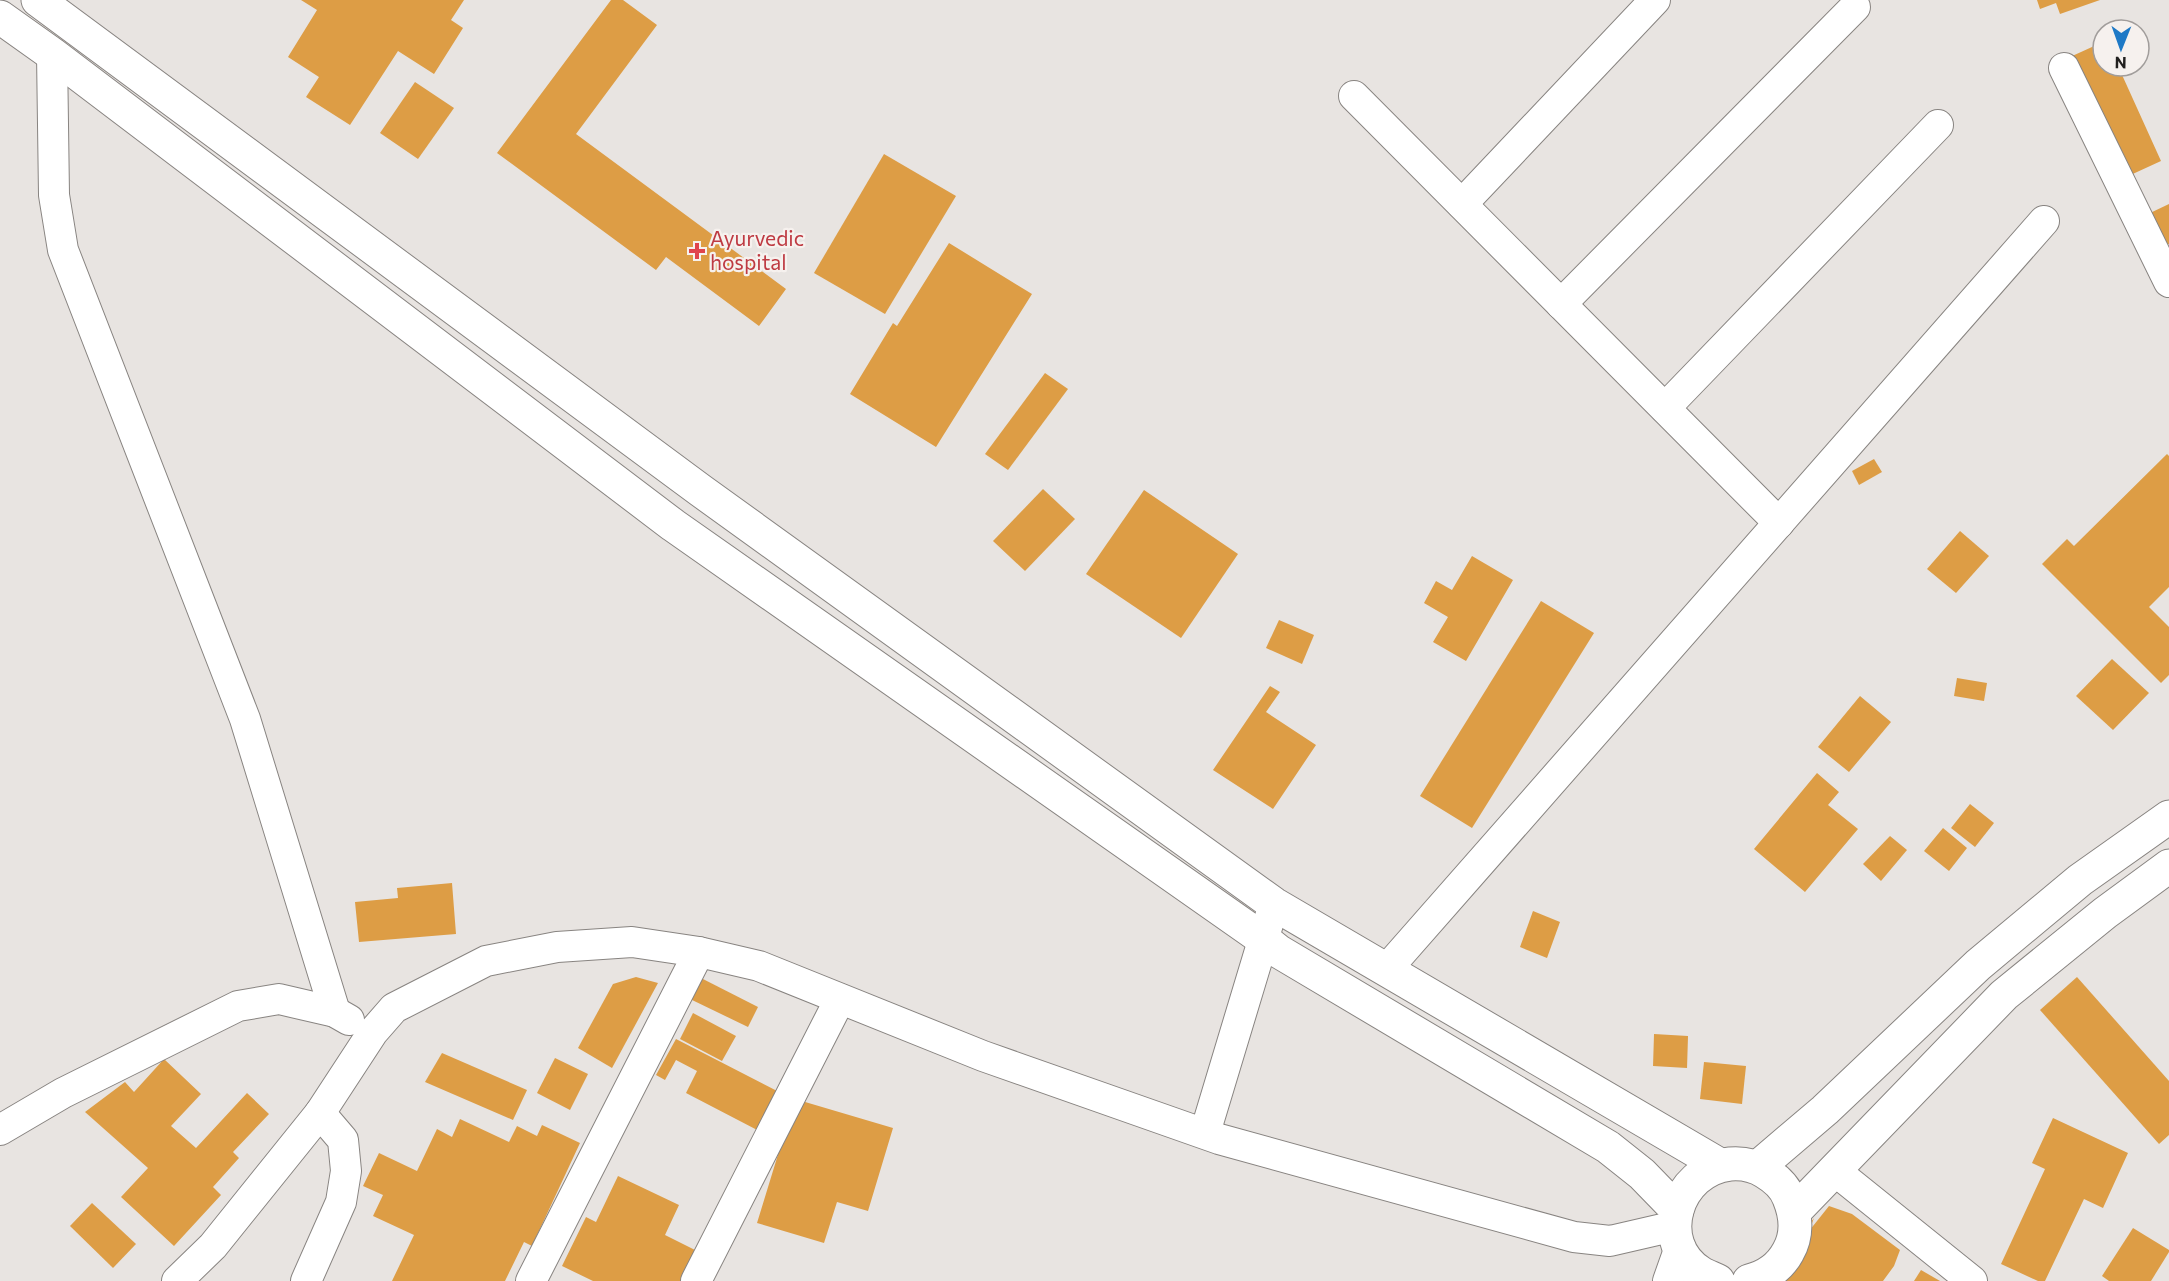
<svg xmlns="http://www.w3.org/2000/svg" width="2169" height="1281" viewBox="0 0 2169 1281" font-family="Commissioner,sans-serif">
  <rect width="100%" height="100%" fill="#e8e4e1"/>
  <!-- building -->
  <g fill="#dd9d45">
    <polygon points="301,0 464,0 451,20 463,28 434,74 398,51 350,125 306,97 319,77 288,57 317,10"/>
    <polygon points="611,0 623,0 657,25 576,134 786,289 759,326 666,257 656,270 497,153"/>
    <polygon points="2037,0 2100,0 2060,14 2056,3 2040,9"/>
    <polygon points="2103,42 2103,66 2118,66 2161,161 2124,178 2070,57"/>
    <polygon points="415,82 454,108 418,159 380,133"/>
    <polygon points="884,154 956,196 885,314 814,273"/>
    <polygon points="2169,204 2169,244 2163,247 2148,214"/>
    <polygon points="949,243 1032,294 936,447 850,394 893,323 897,326"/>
    <polygon points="1045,373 1068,389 1008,470 985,454"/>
    <polygon points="2167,454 2169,456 2169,587 2149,607 2169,627 2169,675 2161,683 2042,564 2067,539 2074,546"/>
    <polygon points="1874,459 1882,472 1859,485 1852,471"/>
    <polygon points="1043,489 1075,519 1025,571 993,541"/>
    <polygon points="1144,490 1238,554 1181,638 1086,574"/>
    <polygon points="1960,531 1989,556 1956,593 1927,569"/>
    <polygon points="1472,556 1513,580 1466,661 1433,642 1448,617 1424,603 1436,581 1452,590"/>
    <polygon points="1541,601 1594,633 1472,828 1420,796"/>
    <polygon points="1279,620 1314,635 1302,664 1266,648"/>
    <polygon points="2112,659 2149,693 2113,730 2076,696"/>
    <polygon points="1957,678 1987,683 1984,701 1954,696"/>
    <polygon points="1270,686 1280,692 1266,712 1316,745 1273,809 1213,770"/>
    <polygon points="1860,696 1891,722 1849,772 1818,747"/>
    <polygon points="1817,773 1839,792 1828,805 1858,829 1805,892 1754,849"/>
    <polygon points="1970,804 1994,823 1975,847 1951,828"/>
    <polygon points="1943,828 1967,848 1949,871 1924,851"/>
    <polygon points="1890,836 1907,850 1881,881 1863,864"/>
    <polygon points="452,883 456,934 359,942 355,902 398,898 397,888"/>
    <polygon points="1533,911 1560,922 1547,958 1520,947"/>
    <polygon points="636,977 658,983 612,1068 578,1048 613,984"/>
    <polygon points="2077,977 2169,1081 2169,1135 2159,1144 2040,1010"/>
    <polygon points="701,978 758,1007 748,1027 690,999"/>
    <polygon points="693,1013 736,1036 722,1061 680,1039"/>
    <polygon points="1654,1034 1688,1036 1687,1068 1653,1066"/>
    <polygon points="676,1039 781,1093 761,1132 686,1093 697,1071 676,1060 665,1080 656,1075"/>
    <polygon points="442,1053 527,1090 513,1120 425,1082"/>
    <polygon points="555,1058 588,1074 570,1110 537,1093"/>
    <polygon points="164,1059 201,1094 171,1126 196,1148 247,1093 269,1114 233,1152 239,1158 213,1187 221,1195 174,1246 121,1197 148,1168 85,1112 125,1082 134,1092"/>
    <polygon points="1704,1062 1746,1066 1742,1104 1700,1099"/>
    <polygon points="795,1099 893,1128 868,1211 837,1202 824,1243 757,1223"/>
    <polygon points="2053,1118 2128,1153 2103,1208 2084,1199 2045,1281 2038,1281 2001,1264 2045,1169 2032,1163"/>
    <polygon points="460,1119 509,1142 517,1126 537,1136 542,1125 580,1143 532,1246 524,1242 505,1281 392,1281 414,1235 373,1216 383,1195 363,1186 379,1153 417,1171 437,1129 452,1137"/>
    <polygon points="618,1176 679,1205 665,1235 697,1251 683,1281 593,1281 562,1266 586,1217 596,1222"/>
    <polygon points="92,1203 136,1244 113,1268 70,1226"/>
    <polygon points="1829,1206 1852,1214 1900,1250 1894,1266 1883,1281 1767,1281 1814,1218 1809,1231"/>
    <polygon points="2133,1228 2169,1250 2169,1252 2151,1281 2109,1281 2102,1276"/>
    <polygon points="1921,1270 1940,1281 1914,1281"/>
  </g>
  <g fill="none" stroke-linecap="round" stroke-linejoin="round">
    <defs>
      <g id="street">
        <polyline points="52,54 54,195 63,250 245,719 335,1012"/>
        <polyline points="2064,68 2169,282"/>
        <polyline points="1354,96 1779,523"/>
        <polyline points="1462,204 1655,0"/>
        <polyline points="1561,304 1855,7"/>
        <polyline points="1665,408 1938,125"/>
        <polyline points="1386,970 2044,221"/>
        <polyline points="0,1130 63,1093 238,1006 279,999 335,1012 349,1020"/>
        <polyline points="1205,1133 1274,904"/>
        <polyline points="1834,1170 1972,1281"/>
        <polyline points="177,1281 213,1246 320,1113 373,1032 394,1008 486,961 557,947 632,942 699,952 759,966 983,1056 1219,1139 1574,1237 1610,1241 1675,1226"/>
        <polyline points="306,1281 341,1202 346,1171 343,1140 320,1113"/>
        <polyline points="531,1281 699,952"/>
        <polyline points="696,1281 840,999"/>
        <polyline points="1668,1281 1680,1247"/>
      </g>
      <g id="secondary">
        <polyline points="38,0 700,490 1274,904 1720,1165"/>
        <polyline points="0,17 52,54 673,525 1263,939 1278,951 1608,1147 1642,1174 1677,1210"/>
        <polyline points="1758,1167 1825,1110 1978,965 2080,880 2169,817"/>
        <polyline points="1795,1211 2004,995 2105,913 2169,866"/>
        <path d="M1718,1281C1712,1278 1706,1276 1701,1273C1653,1243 1676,1170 1730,1164C1742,1163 1754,1165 1765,1172C1775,1178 1785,1187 1789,1198C1796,1215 1798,1235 1788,1252C1780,1267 1765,1277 1749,1281"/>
      </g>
    </defs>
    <!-- street casing -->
    <use href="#street" stroke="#888481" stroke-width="32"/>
    <!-- secondary casing -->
    <use href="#secondary" stroke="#888481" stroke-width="35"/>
    <!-- street -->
    <use href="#street" stroke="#fff" stroke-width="30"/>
    <!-- secondary -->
    <use href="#secondary" stroke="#fff" stroke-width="33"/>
  </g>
  <!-- markers -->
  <path fill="#e0444e" stroke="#f6f1ee" stroke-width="2" d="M694 242h6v6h6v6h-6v6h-6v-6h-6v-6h6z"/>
  <g text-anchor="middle" stroke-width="4.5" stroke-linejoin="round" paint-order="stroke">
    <!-- health labels -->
    <g font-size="21" fill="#be3a42" stroke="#f6f1ee" text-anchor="start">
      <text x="710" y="246">Ayurvedic<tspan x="710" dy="24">hospital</tspan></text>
    </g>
  </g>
  <!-- north arrow -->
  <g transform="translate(2121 48) rotate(181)"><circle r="28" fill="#f6f1ee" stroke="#a19d9b" stroke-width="1.5"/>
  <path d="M0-4.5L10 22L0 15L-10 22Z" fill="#1e79c6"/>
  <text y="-9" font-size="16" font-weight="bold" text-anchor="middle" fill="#22201f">N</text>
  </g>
</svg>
